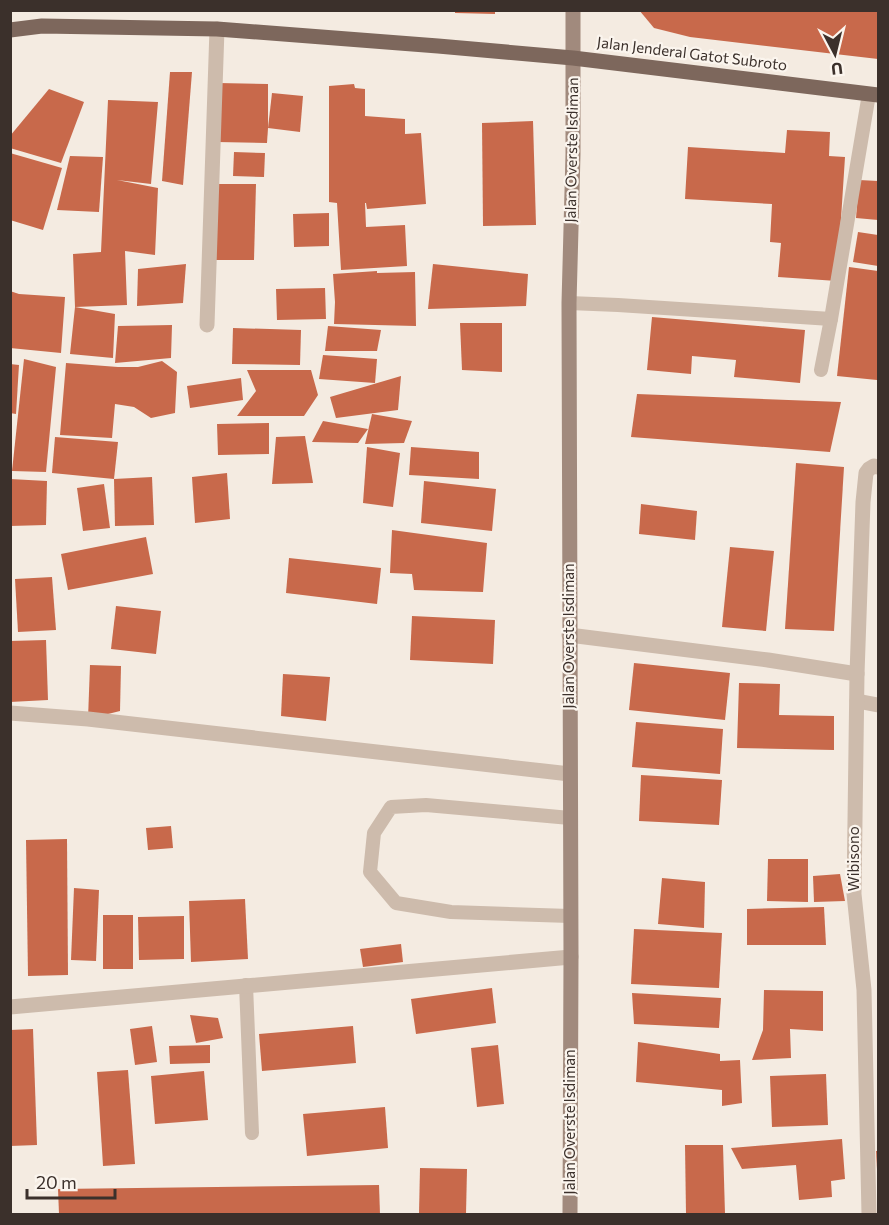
<svg xmlns="http://www.w3.org/2000/svg" width="889" height="1225" viewBox="0 0 889 1225" font-family="Commissioner,sans-serif">
  <rect width="100%" height="100%" fill="#f4ebe1"/>
  <!-- building -->
  <g fill="#c8694b">
    <polygon points="455,10 495,10 495,14 455,13"/>
    <polygon points="639,10 878,10 878,59 690,37 654,28"/>
    <polygon points="170,72 192,72 183,185 162,181"/>
    <polygon points="218,83 268,84 268,128 267,143 217,142"/>
    <polygon points="354,84 355,88 365,89 365,116 405,119 405,134 421,133 426,204 367,209 366,203 365,203 366,227 405,225 407,266 341,270 337,203 329,202 329,86"/>
    <polygon points="49,89 84,102 61,163 10,148 10,136"/>
    <polygon points="272,93 303,96 300,132 268,128"/>
    <polygon points="108,100 158,102 151,184 117,180 158,188 155,255 125,251 127,305 75,307 115,314 113,358 70,354 75,307 73,254 101,252"/>
    <polygon points="533,121 536,225 483,226 482,123"/>
    <polygon points="787,130 830,132 829,156 845,157 837,281 778,277 781,243 770,242 772,204 685,199 688,147 785,153"/>
    <polygon points="234,152 265,153 264,177 233,176"/>
    <polygon points="10,153 62,168 43,230 10,220"/>
    <polygon points="70,156 103,157 99,212 57,210"/>
    <polygon points="859,180 878,181 878,220 856,218"/>
    <polygon points="216,184 256,184 254,260 214,260"/>
    <polygon points="329,213 329,246 294,247 293,214"/>
    <polygon points="858,232 878,235 878,266 853,262"/>
    <polygon points="186,264 183,303 137,306 138,269"/>
    <polygon points="433,264 528,274 526,306 428,309"/>
    <polygon points="849,267 878,271 878,363 877,380 837,376"/>
    <polygon points="377,271 377,273 415,272 416,326 334,324 335,302 333,274"/>
    <polygon points="325,288 326,319 277,320 276,289"/>
    <polygon points="10,291 19,294 65,297 61,353 10,348"/>
    <polygon points="652,317 805,330 800,383 734,377 736,360 692,356 691,374 647,370"/>
    <polygon points="460,323 502,323 502,372 462,370"/>
    <polygon points="172,325 171,358 115,363 118,326"/>
    <polygon points="328,326 381,330 377,351 325,351"/>
    <polygon points="233,328 301,330 300,365 232,364"/>
    <polygon points="323,355 377,359 375,383 319,379"/>
    <polygon points="24,359 56,367 46,472 12,471"/>
    <polygon points="162,361 177,372 175,413 151,418 134,407 115,404 112,438 60,435 66,363 118,367 138,367"/>
    <polygon points="10,364 19,365 16,414 10,413"/>
    <polygon points="247,370 311,370 318,395 304,416 237,416 256,391"/>
    <polygon points="401,376 398,410 336,418 330,397"/>
    <polygon points="241,378 243,400 190,408 187,386"/>
    <polygon points="637,394 841,402 830,452 631,437"/>
    <polygon points="372,414 412,421 404,443 365,444"/>
    <polygon points="323,421 368,429 358,443 312,442"/>
    <polygon points="269,423 269,454 218,455 217,424"/>
    <polygon points="305,436 313,483 272,484 276,437"/>
    <polygon points="55,437 118,442 114,479 52,473"/>
    <polygon points="367,447 400,453 393,507 363,503"/>
    <polygon points="411,447 479,452 479,479 409,475"/>
    <polygon points="796,463 844,467 834,631 785,629"/>
    <polygon points="227,473 230,519 195,523 192,477"/>
    <polygon points="152,477 154,525 115,526 114,479"/>
    <polygon points="10,479 47,481 46,525 10,526"/>
    <polygon points="424,481 496,489 492,531 421,523"/>
    <polygon points="104,484 110,528 83,531 77,488"/>
    <polygon points="641,504 697,511 695,540 639,534"/>
    <polygon points="392,530 487,543 483,592 414,590 412,574 390,573"/>
    <polygon points="146,537 153,574 68,590 61,554"/>
    <polygon points="730,547 774,551 766,631 722,627"/>
    <polygon points="289,558 381,568 377,604 286,593"/>
    <polygon points="52,577 56,630 18,632 15,579"/>
    <polygon points="116,606 161,611 156,654 111,649"/>
    <polygon points="412,616 495,620 493,664 410,660"/>
    <polygon points="46,640 48,700 10,702 10,641"/>
    <polygon points="634,663 730,673 725,720 629,710"/>
    <polygon points="90,665 121,666 120,711 88,719"/>
    <polygon points="283,674 330,677 326,721 281,716"/>
    <polygon points="739,683 780,684 779,715 834,716 834,750 737,748"/>
    <polygon points="636,722 723,729 720,774 632,767"/>
    <polygon points="641,775 722,780 719,825 639,821"/>
    <polygon points="171,826 173,848 148,850 146,828"/>
    <polygon points="67,839 68,975 28,976 26,840"/>
    <polygon points="768,859 808,859 808,902 767,901"/>
    <polygon points="840,874 845,901 814,902 813,876"/>
    <polygon points="662,878 705,882 704,928 658,924"/>
    <polygon points="74,888 99,890 96,961 71,960"/>
    <polygon points="245,899 248,959 191,962 189,901"/>
    <polygon points="824,907 826,945 747,945 747,909"/>
    <rect x="103" y="915" width="30" height="54"/>
    <polygon points="184,916 184,959 139,960 138,917"/>
    <polygon points="634,929 722,933 719,988 631,984"/>
    <polygon points="401,944 403,962 363,967 360,949"/>
    <polygon points="492,988 496,1023 416,1034 411,999"/>
    <polygon points="764,990 823,991 823,1031 790,1029 791,1058 752,1060 763,1030"/>
    <polygon points="632,993 721,998 719,1028 634,1024"/>
    <polygon points="190,1015 218,1018 223,1038 196,1043"/>
    <polygon points="152,1026 157,1062 135,1065 130,1029"/>
    <polygon points="353,1026 356,1063 262,1071 259,1034"/>
    <polygon points="33,1029 37,1145 10,1146 10,1030"/>
    <polygon points="638,1042 720,1054 720,1061 740,1060 742,1103 722,1106 722,1090 636,1082"/>
    <polygon points="210,1045 210,1063 170,1064 169,1046"/>
    <polygon points="498,1045 504,1104 477,1107 471,1048"/>
    <polygon points="128,1070 135,1164 103,1166 97,1072"/>
    <polygon points="204,1071 208,1120 155,1124 151,1076"/>
    <polygon points="826,1074 828,1125 772,1127 770,1076"/>
    <polygon points="385,1107 388,1148 307,1156 303,1114"/>
    <polygon points="842,1139 845,1179 831,1181 832,1197 799,1200 796,1165 742,1169 731,1148"/>
    <polygon points="685,1145 723,1145 725,1214 686,1214"/>
    <polygon points="876,1151 878,1151 878,1169 877,1169"/>
    <polygon points="420,1168 467,1169 466,1214 419,1214"/>
    <polygon points="379,1185 380,1214 59,1214 58,1189"/>
  </g>
  <g fill="none" stroke-linecap="round" stroke-linejoin="round">
    <!-- lane -->
    <g stroke="#cdbbac" stroke-width="14">
      <polyline points="569,303 618,305 831,319"/>
      <polyline points="821,370 831,319 869,94"/>
      <polyline points="570,818 426,805 391,807 374,833 370,872 396,903 451,912 570,916"/>
      <polyline points="246,985 252,1133"/>
    </g>
    <!-- street -->
    <g stroke="#cdbbac" stroke-width="15">
      <polyline points="207,325 217,29"/>
      <polyline points="569,635 768,660 857,674"/>
      <polyline points="857,701 878,705"/>
      <polyline points="10,713 88,719 570,774"/>
      <polyline points="10,1007 571,957"/>
      <polyline points="869,1214 864,990 854,894 857,674 863,502 866,473 869,469 874,466 878,467"/>
    </g>
    <!-- secondary -->
    <polyline stroke="#a18a7d" stroke-width="15" points="570,1214 571,957 569,303 573,154 573,10"/>
    <!-- primary -->
    <polyline stroke="#7d675c" stroke-width="15" points="10,30 42,26 217,29 438,46 573,58 878,95"/>
  </g>
  <g text-anchor="middle" stroke-width="4.5" stroke-linejoin="round" paint-order="stroke">
    <!-- street labels -->
    <g font-size="15" fill="#3b302b" stroke="#fbf5ee">
      <text transform="translate(692 54) rotate(7)" y="5">Jalan Jenderal Gatot Subroto</text>
      <text transform="translate(572 150) rotate(-89)" y="5">Jalan Overste Isdiman</text>
      <text transform="translate(569 636) rotate(-90)" y="5">Jalan Overste Isdiman</text>
      <text transform="translate(854 859) rotate(-90)" y="5">Wibisono</text>
      <text transform="translate(570 1122) rotate(-90)" y="5">Jalan Overste Isdiman</text>
    </g>
  </g>
  <!-- border -->
  <rect width="889" height="1225" fill="none" stroke="#3b302b" stroke-width="24"/>
  <!-- north arrow -->
  <g transform="translate(835 54) rotate(173)" stroke="#fbf5ee" stroke-width="4.5" paint-order="stroke">
  <path d="M0-4.5L10 22L0 15L-10 22Z" fill="#3b302b"/>
  <text y="-9" font-size="16" font-weight="bold" text-anchor="middle" fill="#3b302b">U</text>
  </g>
  <!-- scale -->
  <path d="M27 1189v9h88v-9" fill="none" stroke="#3b302b" stroke-width="3"/>
  <text x="36" y="1189" font-size="18" fill="#3b302b" stroke="#fbf5ee" stroke-width="4.5" paint-order="stroke">20 m</text>
</svg>
